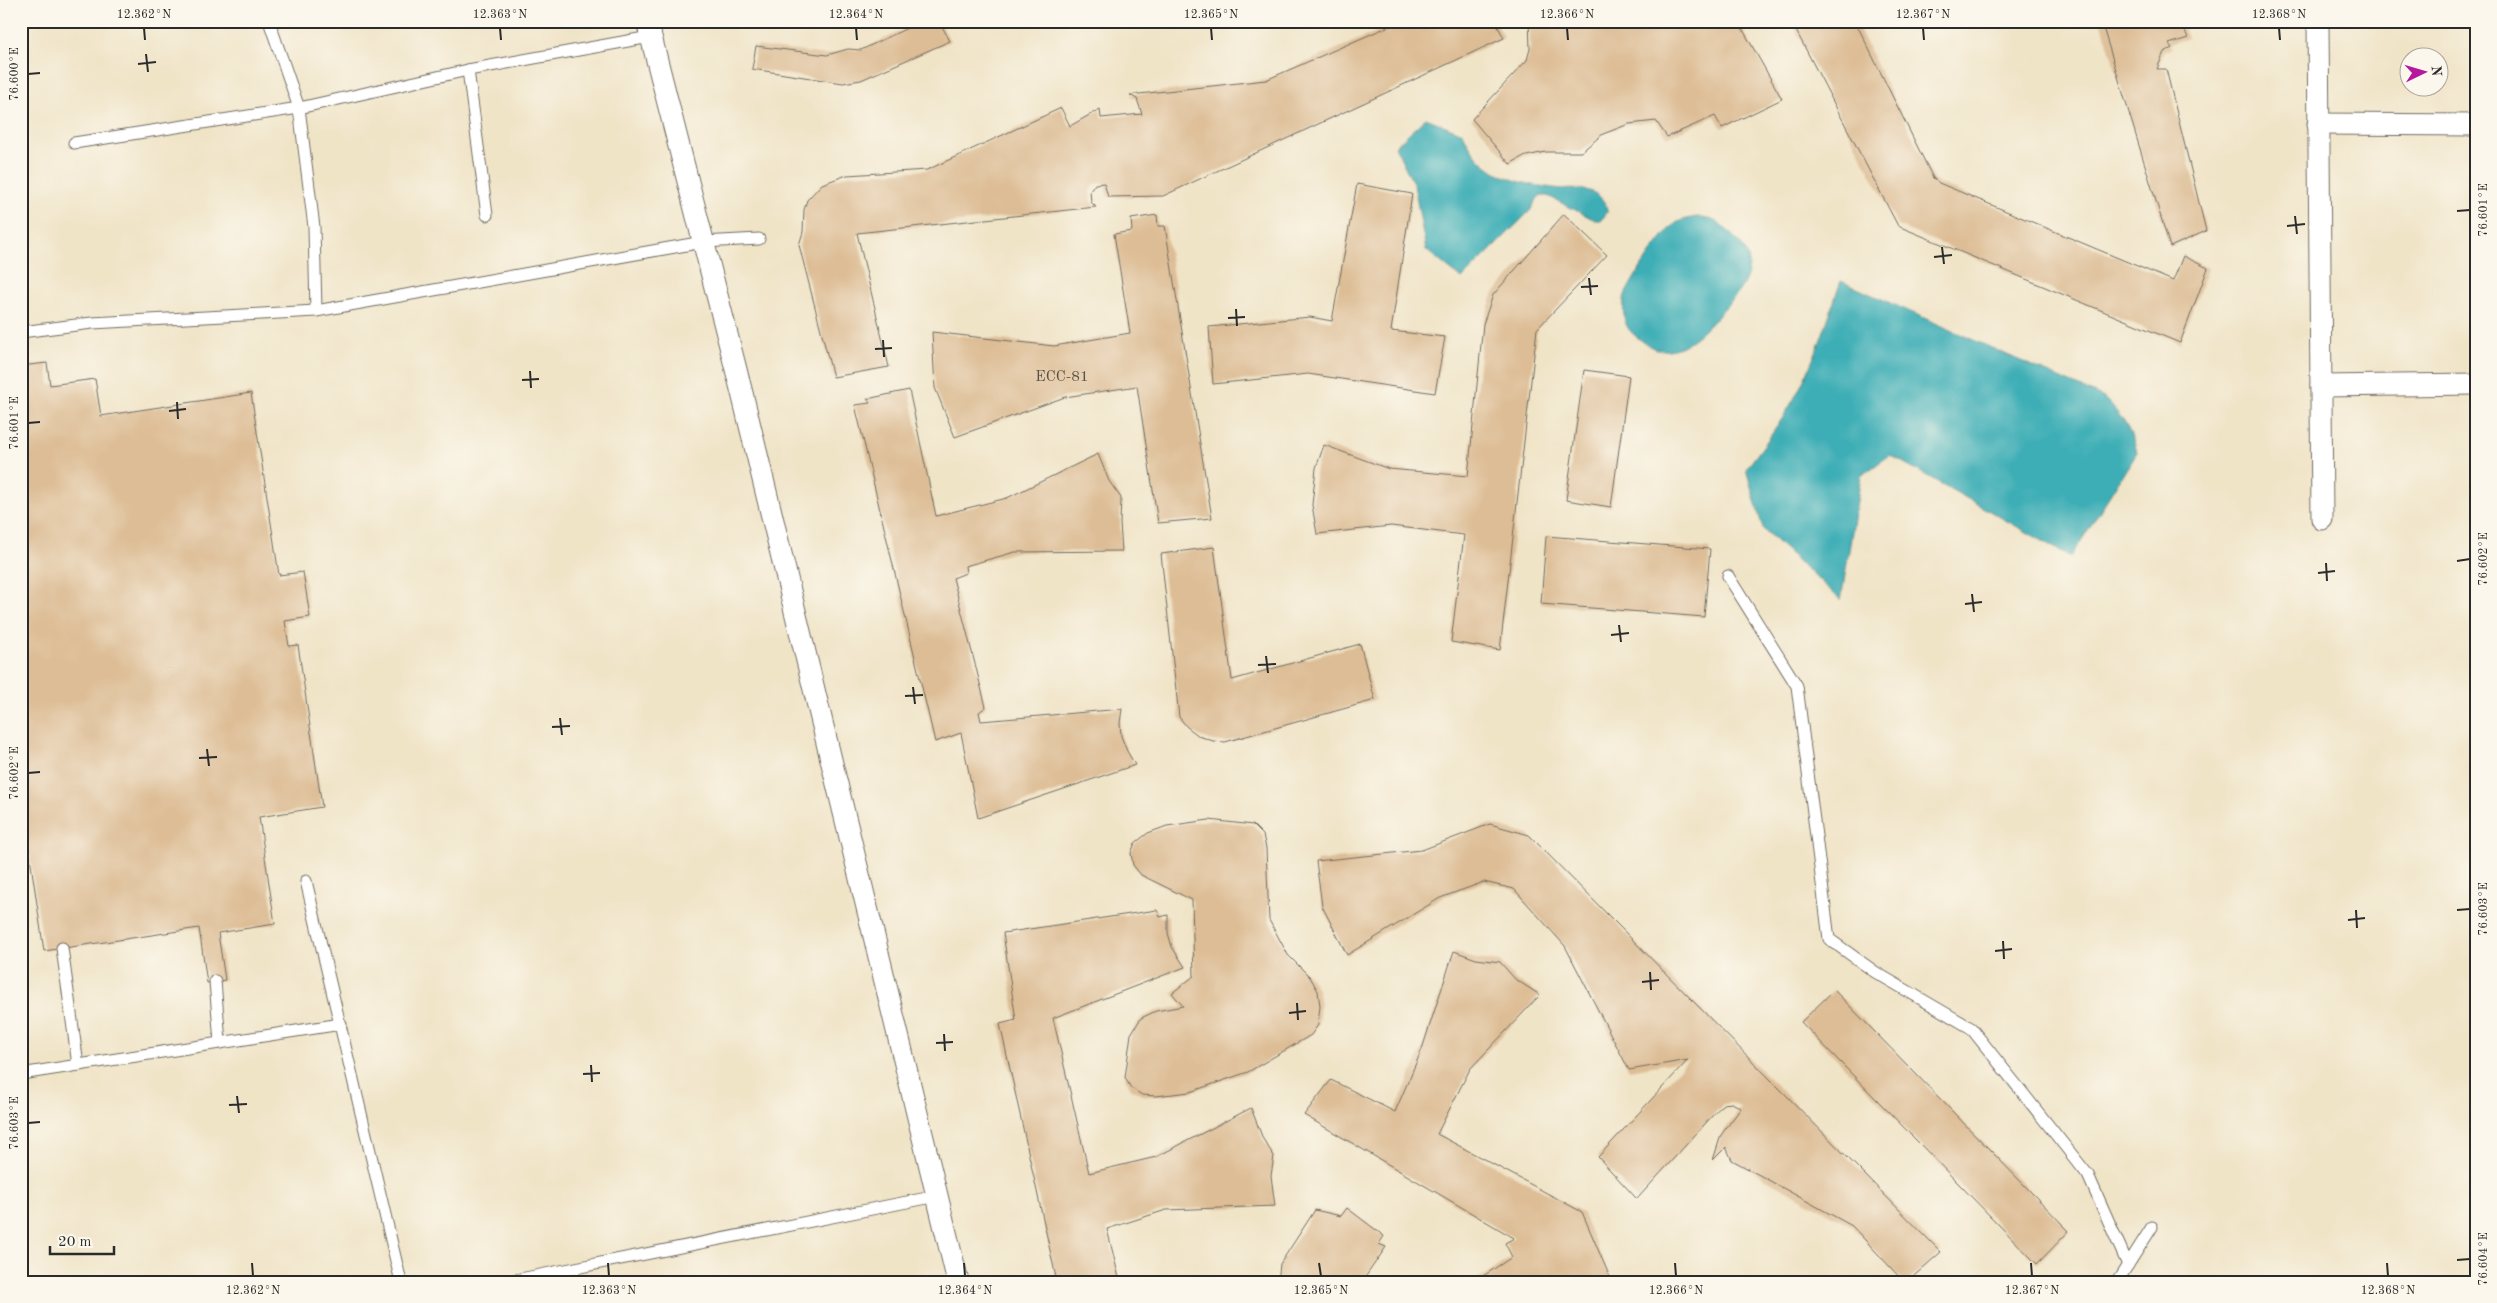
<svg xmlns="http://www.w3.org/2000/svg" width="2497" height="1303" viewBox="0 0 2497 1303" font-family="'Old Standard TT',serif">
  <rect width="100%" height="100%" fill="#fbf7ec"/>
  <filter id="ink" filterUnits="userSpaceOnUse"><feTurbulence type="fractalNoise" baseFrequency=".02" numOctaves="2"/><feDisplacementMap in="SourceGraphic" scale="10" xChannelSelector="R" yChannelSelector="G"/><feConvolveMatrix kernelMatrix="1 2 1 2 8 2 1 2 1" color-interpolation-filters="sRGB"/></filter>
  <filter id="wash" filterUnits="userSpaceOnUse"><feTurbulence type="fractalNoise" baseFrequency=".0096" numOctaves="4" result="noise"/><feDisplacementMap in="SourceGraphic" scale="20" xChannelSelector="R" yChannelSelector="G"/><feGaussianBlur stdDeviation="1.12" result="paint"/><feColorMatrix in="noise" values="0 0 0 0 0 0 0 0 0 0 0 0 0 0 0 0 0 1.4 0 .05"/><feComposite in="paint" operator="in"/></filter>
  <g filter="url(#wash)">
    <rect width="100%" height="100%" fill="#f0e4c7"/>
    <!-- water -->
    <g fill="#3daeb6" stroke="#346c70">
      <path d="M1426,118L1463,133C1482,177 1518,184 1562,189C1570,190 1581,188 1589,191C1598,193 1608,203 1607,213L1601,220H1595L1548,196H1539L1530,211L1462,279L1426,250L1414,185L1395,146Z"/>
      <path d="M1696,217C1713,218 1721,223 1732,235C1740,243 1748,251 1749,263C1749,284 1733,298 1721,312C1704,331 1674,365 1645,343C1637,337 1628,332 1625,321C1623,314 1623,302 1625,295C1632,280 1662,233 1675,224C1681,219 1689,219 1696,217Z"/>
      <path d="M1841,281L2104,398C2121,415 2131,429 2137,452L2071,557L1890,455L1861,476L1841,600L1763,529L1746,469C1763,447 1780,424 1794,399C1815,362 1827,321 1841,281Z"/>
    </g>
    <g id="blocks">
      <!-- building -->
      <g fill="#ddbd95">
        <polygon points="922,21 939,21 950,41 861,80 843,83 752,69 756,46 827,55 848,49 861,50"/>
        <polygon points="1401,21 1495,21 1504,38 1163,196 1108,197 1104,183 1095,184 1090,191 1091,202 1096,207 857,233 889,367 833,377 799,245 803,232 804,210 807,200 822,184 847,175 927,170 1061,108 1070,126 1100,109 1101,118 1142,114 1137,99 1130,95 1266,80"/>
        <polygon points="1529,21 1738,21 1782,99 1722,128 1715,116 1667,137 1656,121 1629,124 1603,134 1581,152 1545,152 1522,157 1510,164 1472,119 1527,60 1530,49"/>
        <polygon points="1791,21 1855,21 1933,178 1939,183 2173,281 2183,256 2208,268 2180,343 1898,226"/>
        <polygon points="2101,21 2181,21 2188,38 2169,44 2172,48 2164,52 2157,69 2166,69 2206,231 2170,247"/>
        <polygon points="1357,184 1412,194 1391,331 1445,337 1435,393 1308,374 1213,384 1209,327 1310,317 1332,321"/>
        <polygon points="1564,214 1607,255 1537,329 1500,650 1451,642 1464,535 1391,526 1317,534 1312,505 1316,468 1324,445 1389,469 1468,476 1483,324 1493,295"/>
        <polygon points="1157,215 1158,226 1165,226 1212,518 1158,523 1137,386 1065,397 955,437 935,388 932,332 1054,346 1130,333 1114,234 1132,231 1131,219"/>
        <polygon points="47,363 50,385 95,379 101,416 251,393 279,575 303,572 310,617 285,621 289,646 298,645 322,807 259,817 275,924 218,933 225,980 207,983 199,928 44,951 21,797 21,366"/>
        <polygon points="1584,370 1629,376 1611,507 1566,500"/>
        <polygon points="909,390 936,516 1007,498 1098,454 1109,481 1121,498 1120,523 1122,551 1015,552 965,566 966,573 953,578 986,707 979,712 981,721 1122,709 1120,723 1121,736 1127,751 1135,765 978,818 961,733 935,742 855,405 870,403 867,399"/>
        <polygon points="1546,536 1710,549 1704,617 1541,604"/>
        <polygon points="1214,547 1232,680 1360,644 1375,700 1225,742 1213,741 1199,736 1187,727 1179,717 1161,554"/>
        <polygon points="1209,820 1253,825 1263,835 1266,848 1269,920 1288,955 1310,977 1318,991 1320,1006 1318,1025 1311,1035 1248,1072 1190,1092 1156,1096 1142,1095 1131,1088 1125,1078 1131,1034 1141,1018 1156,1011 1183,1006 1172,993 1194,976 1192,900 1141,875 1133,865 1131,853 1135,843 1148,833 1167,826"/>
        <polygon points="1490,824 1529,835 1941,1252 1907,1282 1904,1282 1852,1226 1732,1160 1726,1147 1713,1160 1721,1135 1741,1108 1732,1103 1723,1104 1637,1199 1598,1157 1688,1060 1629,1070 1565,946 1514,889 1484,882 1440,898 1347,955 1322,906 1316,861 1422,850"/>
        <polygon points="1157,910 1160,917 1168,915 1168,933 1172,947 1185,967 1053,1018 1089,1173 1156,1157 1251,1108 1263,1139 1274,1156 1271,1176 1275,1206 1166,1210 1107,1229 1120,1282 1057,1282 1000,1024 1016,1020 1003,933"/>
        <polygon points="1454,951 1476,959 1500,962 1515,979 1540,995 1470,1069 1437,1134 1582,1212 1612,1282 1474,1282 1512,1257 1505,1243 1514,1238 1304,1115 1331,1080 1395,1112 1422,1049"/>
        <polygon points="1834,990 2069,1231 2037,1264 1801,1022"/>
        <polygon points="1347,1208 1384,1236 1379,1244 1386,1247 1362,1282 1278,1282 1280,1264 1315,1210 1341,1216"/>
      </g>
    </g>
  </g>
  <g filter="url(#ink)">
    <use href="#blocks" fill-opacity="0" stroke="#706c62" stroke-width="1"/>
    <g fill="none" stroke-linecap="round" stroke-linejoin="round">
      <defs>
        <g id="lane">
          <polyline points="269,21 299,108 314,227 316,311"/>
          <polyline points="468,70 487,215"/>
          <polyline points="74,143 299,108 468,70 650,37"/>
          <polyline points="21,332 92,323 316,311 703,242 759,239"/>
          <polyline points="1728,576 1797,686 1829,939 1875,972 1971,1028 2088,1175 2128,1265"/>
          <polyline points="306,881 401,1282"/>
          <polyline points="62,948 78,1065"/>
          <polyline points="215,981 220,1042"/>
          <polyline points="21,1074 341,1024"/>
          <polyline points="505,1282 937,1196"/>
          <polyline points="2117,1282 2152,1227"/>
        </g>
        <g id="street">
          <polyline points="647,21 742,393 958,1282"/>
          <polyline points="2318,21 2322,519"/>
          <polyline points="2318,124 2476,125"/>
          <polyline points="2321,386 2476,384"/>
        </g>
      </defs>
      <!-- lane casing -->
      <use href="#lane" stroke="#706c62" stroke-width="13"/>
      <!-- street casing -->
      <use href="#street" stroke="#706c62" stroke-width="23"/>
      <!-- lane -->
      <use href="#lane" stroke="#fff" stroke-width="11"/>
      <!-- street -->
      <use href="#street" stroke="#fff" stroke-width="21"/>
    </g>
  </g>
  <!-- ticks -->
  <path fill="none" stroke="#2b2b2b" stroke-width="2" d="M144,28L145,40M500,28L501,40M856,28L857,40M1211,28L1212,40M1567,28L1568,40M1923,28L1924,40M2279,28L2280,40M146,54L148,72M138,64L156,62M28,74L40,73M2457,211L2470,210M2295,216L2297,234M2287,226L2305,224M1942,247L1944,264M1934,257L1952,255M1589,278L1591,295M1581,287L1598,286M1236,309L1237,326M1228,318L1245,317M883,340L884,357M875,349L892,348M530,371L531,388M522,380L539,379M177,402L178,419M169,411L186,409M28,423L40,422M2457,561L2470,559M2326,563L2327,581M2318,573L2335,571M1972,594L1974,612M1965,604L1982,602M1619,625L1621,642M1611,635L1629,633M1266,656L1268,673M1258,665L1276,664M913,687L915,704M905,696L923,695M560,718L562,735M552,727L570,726M207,749L209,766M199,758L217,757M28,773L40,772M2356,910L2357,928M2457,910L2470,909M2348,920L2365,918M2003,941L2004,959M1995,951L2012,949M1650,972L1651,990M1642,982L1659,980M1297,1003L1298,1020M1289,1013L1306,1011M944,1034L945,1051M936,1043L953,1042M591,1065L592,1082M583,1074L600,1073M237,1096L239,1113M229,1105L247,1104M28,1123L40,1122M2457,1260L2470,1259M252,1263L253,1276M608,1263L609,1276M964,1263L965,1276M1319,1263L1321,1276M1675,1263L1676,1276M2031,1263L2032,1276M2387,1263L2388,1276"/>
  <g text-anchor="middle" stroke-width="4.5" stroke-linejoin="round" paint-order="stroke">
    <!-- number labels -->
    <g font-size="15" fill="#585046">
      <text x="1062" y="381">ECC-81</text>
    </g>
  </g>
  <!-- margin -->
  <rect width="2497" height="1303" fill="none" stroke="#fbf7ec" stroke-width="55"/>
  <!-- north arrow -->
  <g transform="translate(2424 72) rotate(85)"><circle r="24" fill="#fbf7ec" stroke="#a8a59f"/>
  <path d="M0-4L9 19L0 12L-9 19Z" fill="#b5179e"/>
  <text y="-8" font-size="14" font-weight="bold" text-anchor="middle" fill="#2b2b2b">N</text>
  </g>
  <!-- scale -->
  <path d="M50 1246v8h64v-8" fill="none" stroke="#2b2b2b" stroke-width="2.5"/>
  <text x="58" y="1246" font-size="15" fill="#2b2b2b" stroke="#fbf7ec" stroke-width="4" paint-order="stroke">20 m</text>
  <rect x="28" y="28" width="2442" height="1248" fill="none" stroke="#2b2b2b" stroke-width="2"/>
  <g font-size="12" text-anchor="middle" fill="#2b2b2b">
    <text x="144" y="18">12.362°N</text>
    <text x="500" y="18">12.363°N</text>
    <text x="856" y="18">12.364°N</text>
    <text x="1211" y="18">12.365°N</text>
    <text x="1567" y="18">12.366°N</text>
    <text x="1923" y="18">12.367°N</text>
    <text x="2279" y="18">12.368°N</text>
    <text transform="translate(14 74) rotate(-90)" y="4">76.600°E</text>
    <text transform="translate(2483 210) rotate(-90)" y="4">76.601°E</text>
    <text transform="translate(14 423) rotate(-90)" y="4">76.601°E</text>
    <text transform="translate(2483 559) rotate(-90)" y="4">76.602°E</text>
    <text transform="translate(14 773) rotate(-90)" y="4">76.602°E</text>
    <text transform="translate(2483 909) rotate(-90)" y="4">76.603°E</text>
    <text transform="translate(14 1123) rotate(-90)" y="4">76.603°E</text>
    <text transform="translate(2483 1259) rotate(-90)" y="4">76.604°E</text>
    <text x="253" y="1294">12.362°N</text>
    <text x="609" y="1294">12.363°N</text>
    <text x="965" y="1294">12.364°N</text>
    <text x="1321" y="1294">12.365°N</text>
    <text x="1676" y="1294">12.366°N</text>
    <text x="2032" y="1294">12.367°N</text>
    <text x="2388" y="1294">12.368°N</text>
  </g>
</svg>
